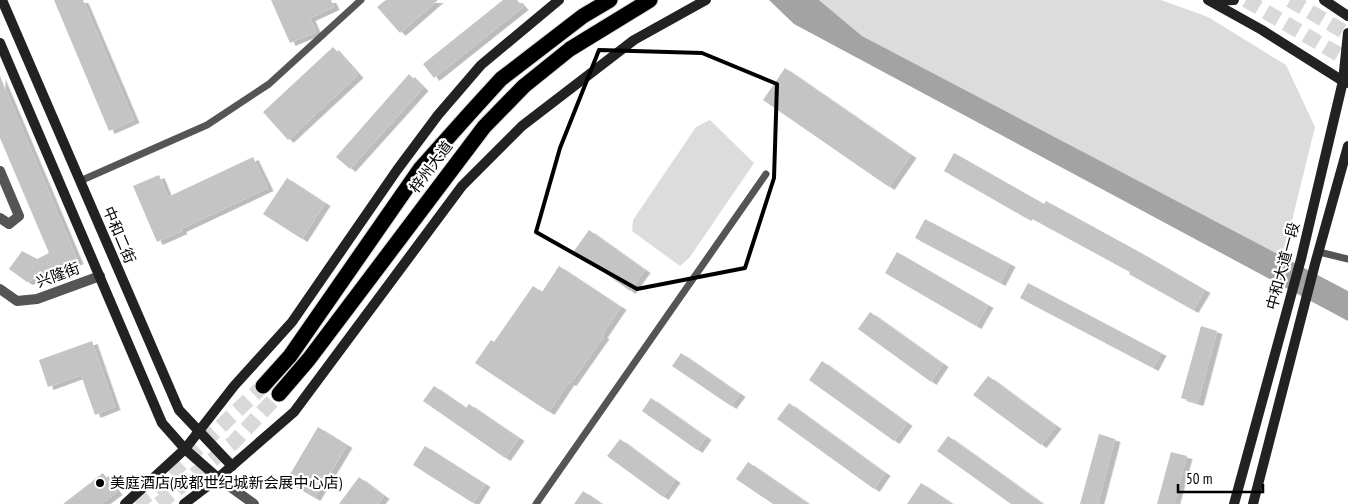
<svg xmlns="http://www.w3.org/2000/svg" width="1348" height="504" viewBox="0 0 1348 504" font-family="'PT Sans Narrow','Noto Sans SC',sans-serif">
  <defs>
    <filter id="shadow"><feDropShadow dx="5.5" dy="3" stdDeviation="0" flood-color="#0004"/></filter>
  </defs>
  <rect width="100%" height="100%" fill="#fff"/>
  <!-- green -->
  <g fill="#dcdcdc">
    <polygon points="819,0 1161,0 1208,17 1286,65 1315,127 1283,257 862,36"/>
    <polygon points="710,120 754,163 690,257 680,266 632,231 633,220 696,127"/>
  </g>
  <!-- water -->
  <polygon fill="#a3a3a3" points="769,0 819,0 862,36 1348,291 1348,321 794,24"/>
  <!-- building -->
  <g fill="#c4c4c4" filter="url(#shadow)">
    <polygon points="54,0 83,0 134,120 109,131"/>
    <polygon points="271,0 331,0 334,7 310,18 316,32 290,43"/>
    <polygon points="386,0 438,0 400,33 377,7"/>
    <polygon points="503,0 517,0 523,7 434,78 423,64"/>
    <polygon points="333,47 358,75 288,140 263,112"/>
    <polygon points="785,68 911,155 889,187 763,100"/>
    <polygon points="409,74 423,88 350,169 336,157"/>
    <polygon points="0,76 78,261 27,282 9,269 22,251 37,259 49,253 0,138"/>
    <polygon points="954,153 1044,204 1046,201 1141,253 1205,290 1193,310 1129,274 1130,272 1027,216 1026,218 944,171"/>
    <polygon points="253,157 268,188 181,229 182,231 157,242 133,186 159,175 168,197"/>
    <polygon points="287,178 325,203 302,239 263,214"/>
    <polygon points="925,219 1010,264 1000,283 915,238"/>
    <polygon points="589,230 645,270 630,291 574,251"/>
    <polygon points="897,252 988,305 976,326 885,273"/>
    <polygon points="559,266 621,307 602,335 604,336 571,383 569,382 549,412 475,363 491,340 494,342 533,286 542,292"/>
    <polygon points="1028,283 1161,353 1153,368 1020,298"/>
    <polygon points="870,312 943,364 931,382 858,329"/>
    <polygon points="1201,326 1217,331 1198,403 1181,398"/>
    <polygon points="92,341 115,407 95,415 81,375 48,387 39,360"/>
    <polygon points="681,353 740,394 731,406 672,366"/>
    <polygon points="822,361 907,423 894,441 809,380"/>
    <polygon points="988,376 1056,426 1041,445 973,395"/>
    <polygon points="434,386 466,408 469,404 519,438 505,458 423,401"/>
    <polygon points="651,398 706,437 697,450 642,411"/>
    <polygon points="789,403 885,473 874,489 777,419"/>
    <polygon points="318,427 347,445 315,498 286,481"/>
    <polygon points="1099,434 1115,439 1098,504 1080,504"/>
    <polygon points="948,436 1043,504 1011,504 937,451"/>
    <polygon points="620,439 675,480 663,497 607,456"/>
    <polygon points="425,446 485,484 473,503 413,465"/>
    <polygon points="1171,452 1187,456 1174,504 1157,504"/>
    <polygon points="748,462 809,504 773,504 736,479"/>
    <polygon points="103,473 117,492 101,504 63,504"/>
    <polygon points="359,477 384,496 378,504 339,504"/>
    <polygon points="921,483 953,504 907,504"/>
    <polygon points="583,491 602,504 574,504"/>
  </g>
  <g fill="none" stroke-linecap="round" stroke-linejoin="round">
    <!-- highway-tunnel -->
    <g stroke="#d9d9d9" stroke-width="15" stroke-dasharray="15 8" stroke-linecap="butt">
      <polyline points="1246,0 1348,60"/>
      <polyline points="1290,0 1348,34"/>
      <polyline points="136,504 154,490 263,386"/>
      <polyline points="159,504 234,442 279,394"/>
    </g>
    <defs>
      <g id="highway">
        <polyline points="263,386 290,356 420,169 470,113 501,79 583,16 610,0"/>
        <polyline points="279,394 309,359 484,127 524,86 570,49 650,0"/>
      </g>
    </defs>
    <!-- highway casing -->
    <use href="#highway" stroke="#dbdbdb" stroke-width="17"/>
    <!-- lane -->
    <g stroke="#555" stroke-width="7">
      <polyline points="80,181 207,125 269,84 361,0"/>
      <polyline points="1319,252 1348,259"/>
      <polyline points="536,504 766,174"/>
    </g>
    <!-- street -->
    <g stroke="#555" stroke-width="10">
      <polyline points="0,171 19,216 9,224 0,218"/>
      <polyline points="0,289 17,301 37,299 100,276"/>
      <polyline points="218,478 254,504"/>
    </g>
    <!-- secondary -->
    <g stroke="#222" stroke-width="10">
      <polyline points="2,0 179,410 232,466"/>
      <polyline points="1208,0 1262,30 1346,83"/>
      <polyline points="1324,0 1348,16"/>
      <polyline points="1211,1 1234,0"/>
      <polyline points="0,43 162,423 185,449 218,478"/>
      <polyline points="125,504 185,449 234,386 292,322 397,170 438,115 481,65 559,0"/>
      <polyline points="184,504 218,478 294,412 462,186 522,126 634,40 706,0"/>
      <polyline points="1234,504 1301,259 1343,81 1348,33"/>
      <polyline points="1253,504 1315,264 1348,146"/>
    </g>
    <!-- highway -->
    <use href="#highway" stroke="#000" stroke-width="15"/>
  </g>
  <!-- marked area -->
  <path fill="none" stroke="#000" stroke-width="4" stroke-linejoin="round" d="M599,50L702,53L777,84L774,178L745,268L637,289L536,232L560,148Z"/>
  <!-- markers -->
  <circle fill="#000" stroke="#fff" stroke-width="2" cx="100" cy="483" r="5"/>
  <g text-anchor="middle" stroke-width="4.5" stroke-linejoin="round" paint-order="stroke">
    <!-- street labels -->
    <g font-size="15" fill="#000" stroke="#fff">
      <text transform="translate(431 167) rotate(-53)" y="5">梓州大道</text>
      <text transform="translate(119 235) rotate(67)" y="5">中和二街</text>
      <text transform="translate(1283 266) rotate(-75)" y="5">中和大道一段</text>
      <text transform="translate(58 275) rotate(-20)" y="5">兴隆街</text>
    </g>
    <!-- poi labels -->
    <g font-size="15" fill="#000" stroke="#fff" text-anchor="start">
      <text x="110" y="488">美庭酒店(成都世纪城新会展中心店)</text>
    </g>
  </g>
  <!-- scale -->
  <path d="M1178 484v8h85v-8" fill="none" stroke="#000000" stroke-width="2.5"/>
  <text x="1186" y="484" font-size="15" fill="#000000" stroke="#ffffff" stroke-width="4" paint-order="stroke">50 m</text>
</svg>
